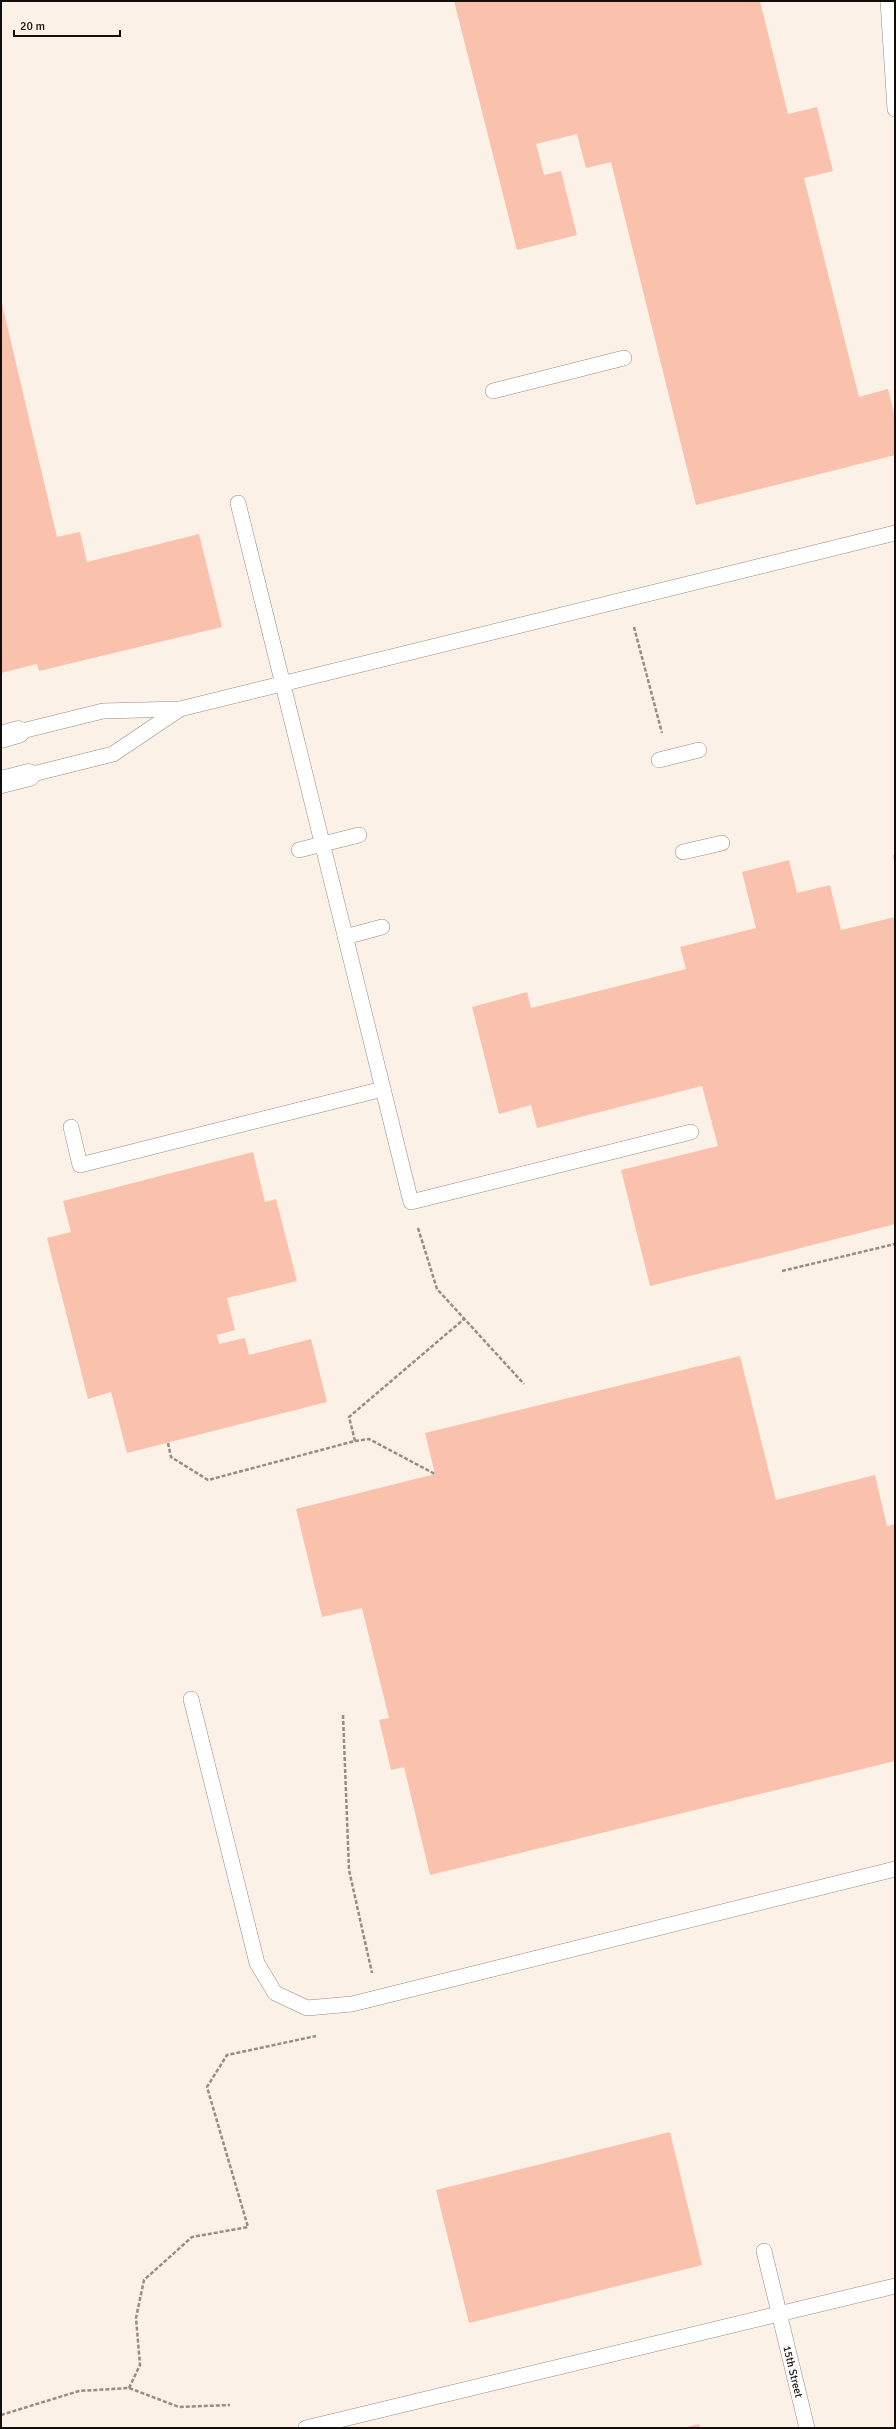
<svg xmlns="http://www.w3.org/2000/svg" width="896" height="2429" viewBox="0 0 896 2429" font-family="Signika,sans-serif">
  <rect width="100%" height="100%" fill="#fcf1e7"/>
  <!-- building -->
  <g fill="#fac2ad">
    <polygon points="454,1 760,1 788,114 817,107 833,171 804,178 859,397 888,389 895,417 895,455 696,505 611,162 586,168 577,134 536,144 544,175 561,171 577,235 517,250"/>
    <polygon points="2,304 57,537 80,532 87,562 199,534 222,627 39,671 37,664 1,673"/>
    <polygon points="789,860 797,893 830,885 841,930 895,917 895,1224 650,1286 621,1170 718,1146 702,1086 537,1128 531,1105 499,1114 472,1007 527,992 531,1008 686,969 680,947 756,928 742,872"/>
    <polygon points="253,1152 265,1202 276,1199 297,1281 227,1298 235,1330 217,1335 219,1344 245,1338 249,1355 311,1339 327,1402 127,1453 111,1392 88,1399 47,1238 71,1232 63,1201"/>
    <polygon points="740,1356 776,1500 875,1475 887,1526 895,1524 895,1761 430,1875 404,1767 391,1770 379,1720 389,1718 362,1608 322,1617 296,1509 435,1474 425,1433"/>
    <polygon points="670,2132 702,2265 469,2323 436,2190"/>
    <polygon points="699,2424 700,2428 687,2428 687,2427"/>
  </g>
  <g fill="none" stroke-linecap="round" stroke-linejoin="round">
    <defs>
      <g id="lane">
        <polyline points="888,1 895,109"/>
        <polyline points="493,391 624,358"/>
        <polyline points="238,503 411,1202 691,1132"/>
        <polyline points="18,732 103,711 180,709 895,533"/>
        <polyline points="659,760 699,750"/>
        <polyline points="29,775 113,754 180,709"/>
        <polyline points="299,850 359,835"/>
        <polyline points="683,852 722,843"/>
        <polyline points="345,937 382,927"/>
        <polyline points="71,1127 80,1165 383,1089"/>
        <polyline points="191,1699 257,1963 275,1993 307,2008 352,2004 895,1869"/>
        <path id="s1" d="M764,2251L807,2428"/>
        <polyline points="306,2428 895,2286"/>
      </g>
      <g id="street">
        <polyline points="1,737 18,732"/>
        <polyline points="1,782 29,775"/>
      </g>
    </defs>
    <!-- lane casing -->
    <use href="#lane" stroke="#958b82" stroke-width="16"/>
    <!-- street casing -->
    <use href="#street" stroke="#958b82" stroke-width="23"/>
    <!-- path -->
    <g stroke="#958d86" stroke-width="2.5" stroke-dasharray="4 2" stroke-linecap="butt">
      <polyline points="634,627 662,733"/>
      <polyline points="895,855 895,860"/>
      <polyline points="418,1228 437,1289 524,1384"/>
      <polyline points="782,1271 895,1244"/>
      <polyline points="355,1441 349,1417 464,1319"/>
      <polyline points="168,1443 171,1457 208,1480 355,1441 369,1439 435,1474"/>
      <polyline points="343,1715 349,1870 372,1973"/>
      <polyline points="129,2388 140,2365 136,2318 144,2280 192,2237 248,2227 207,2087 227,2055 316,2036"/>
      <polyline points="1,2415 79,2391 129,2388 179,2407 230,2405"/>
    </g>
    <!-- lane -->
    <use href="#lane" stroke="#fff" stroke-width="15"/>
    <!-- street -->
    <use href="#street" stroke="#fff" stroke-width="22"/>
  </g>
  <g text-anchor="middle" stroke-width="3" stroke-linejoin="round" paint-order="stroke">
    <!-- street labels -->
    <g font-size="11" fill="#120e0b" stroke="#fcf1e7">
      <text dy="4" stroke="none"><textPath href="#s1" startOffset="124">15th Street</textPath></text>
    </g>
  </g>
  <!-- border -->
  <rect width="896" height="2429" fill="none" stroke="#120e0b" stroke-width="4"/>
  <!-- scale -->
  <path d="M14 30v6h106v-6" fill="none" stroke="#120e0b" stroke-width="2"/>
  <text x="20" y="30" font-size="12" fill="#120e0b" stroke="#fcf1e7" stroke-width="3" paint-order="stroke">20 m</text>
</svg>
